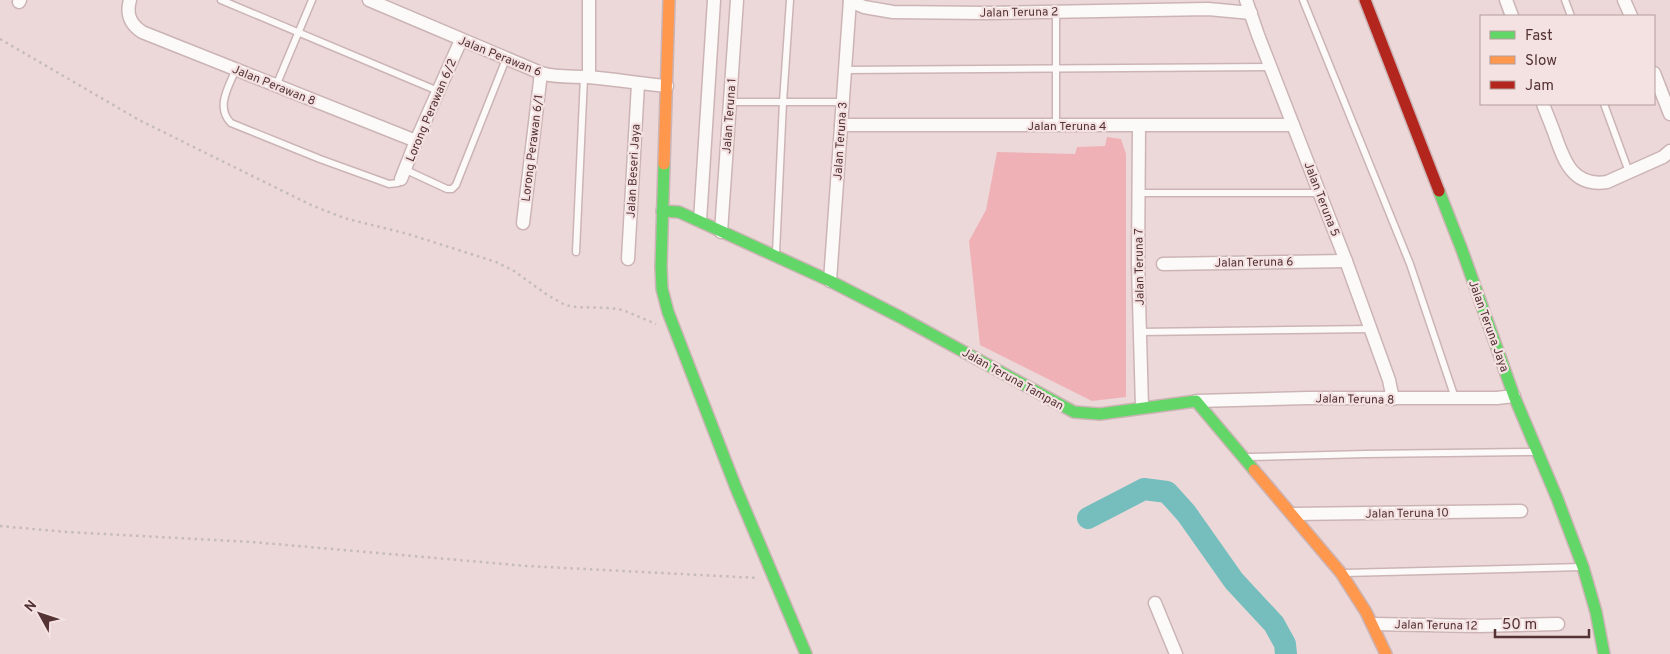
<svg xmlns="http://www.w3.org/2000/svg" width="1670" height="654" viewBox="0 0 1670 654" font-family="Overpass,sans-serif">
  <rect width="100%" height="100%" fill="#ecd8d9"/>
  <!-- park -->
  <polygon fill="#efb1b5" points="1107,137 1121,139 1126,154 1126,397 1092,401 980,345 969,241 986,210 997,152 1075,154 1077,147 1105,146"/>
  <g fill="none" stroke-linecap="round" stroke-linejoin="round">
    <!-- river -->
    <polyline stroke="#76bebe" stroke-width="22" points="1088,518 1144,489 1167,492 1186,513 1234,581 1274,624 1285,644 1286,654"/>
    <defs>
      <g id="lane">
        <polyline points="221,0 438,91"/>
        <polyline points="1303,0 1410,264 1455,398"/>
        <polyline points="1565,0 1571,16"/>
        <path d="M236,69C229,86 215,107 231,123L320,159L389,184L398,183L401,179"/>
        <polyline points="845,70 1270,67"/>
        <polyline points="276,86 312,0"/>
        <polyline points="730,102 842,102"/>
        <polyline points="1604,104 1629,172"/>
        <polyline points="1056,126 1056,11"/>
        <polyline points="406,170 447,189 452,189 456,185 506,59"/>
        <polyline points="1139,193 1320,193"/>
        <polyline points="576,252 584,77"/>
        <polyline points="776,253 783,102 790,0"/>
        <polyline points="1140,332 1370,329"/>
        <polyline points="1249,457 1366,454 1534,452"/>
        <polyline points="1344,573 1582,567"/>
      </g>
      <g id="street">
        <path d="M130,0C126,14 130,24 142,32L416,141"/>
        <path d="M369,0L541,73C557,78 572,76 588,77C615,79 641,84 667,86"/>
        <polyline points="589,0 589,77"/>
        <polyline points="1246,0 1258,35 1346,261 1389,380 1393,399"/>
        <polyline points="1506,0 1512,16"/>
        <polyline points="1624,0 1631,16"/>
        <polyline points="850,1 864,7 893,12 984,13 1208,9 1251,13"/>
        <polyline points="19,2 20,0"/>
        <polyline points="1654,73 1670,114"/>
        <path d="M1543,104C1547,115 1552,126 1556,138C1565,163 1574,187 1607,182L1663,157L1670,151"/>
        <polyline points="841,125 1293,125"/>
        <polyline points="1139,126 1138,265 1142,407"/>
        <polyline points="401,179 416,141 461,40"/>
        <polyline points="700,221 714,0"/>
        <polyline points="523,223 541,73"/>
        <polyline points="721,232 737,0"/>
        <polyline points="628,259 638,84"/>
        <polyline points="1163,264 1346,261"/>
        <polyline points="830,281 850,0"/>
        <polyline points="1196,401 1308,398 1497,398 1514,396"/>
        <polyline points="1293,514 1521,511"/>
        <polyline points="1155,603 1176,654"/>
        <polyline points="1373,624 1478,626 1558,624"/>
      </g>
      <g id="fast">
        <polyline points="664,164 661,267 662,289 668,312 736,488 806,654"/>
        <polyline points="1439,191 1462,250 1514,396 1557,498 1583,567 1596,612 1604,654"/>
        <polyline points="662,211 679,212 830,281 902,318 1074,412 1100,414 1196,401 1254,470"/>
      </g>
      <g id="slow">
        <polyline points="664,164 669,0"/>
        <polyline points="1254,470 1341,573 1366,612 1386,654"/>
      </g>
      <polyline id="jam" points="1365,0 1439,191"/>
    </defs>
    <!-- lane casing -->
    <use href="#lane" stroke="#ccb4b5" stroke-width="9"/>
    <!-- street casing -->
    <use href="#street" stroke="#ccb4b5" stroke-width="15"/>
    <!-- fast casing -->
    <use href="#fast" stroke="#ccb4b5" stroke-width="14"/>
    <!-- slow casing -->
    <use href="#slow" stroke="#ccb4b5" stroke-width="14"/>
    <!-- jam casing -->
    <use href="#jam" stroke="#ccb4b5" stroke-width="14"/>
    <!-- path -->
    <g stroke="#c6bbbb" stroke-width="2.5" stroke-dasharray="2.5 4" stroke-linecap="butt">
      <polyline points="0,39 139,120 311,205 344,218 408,234 496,262 514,271 546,294 565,305 576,307 610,308 623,310 656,324"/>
      <polyline points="0,526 67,532 252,542 527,566 758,578"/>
    </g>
    <!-- lane -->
    <use href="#lane" stroke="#fcf9f9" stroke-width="6"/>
    <!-- street -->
    <use href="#street" stroke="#fcf9f9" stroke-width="12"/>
    <!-- fast -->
    <use href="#fast" stroke="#63d668" stroke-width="11"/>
    <!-- slow -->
    <use href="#slow" stroke="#ff974d" stroke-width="11"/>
    <!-- jam -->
    <use href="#jam" stroke="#b3261e" stroke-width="11"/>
  </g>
  <g text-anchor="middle" stroke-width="4.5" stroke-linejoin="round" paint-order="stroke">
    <!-- street labels -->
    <g font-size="12" fill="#553234" stroke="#f4e2e2">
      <text transform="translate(1019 12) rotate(-1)" y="4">Jalan Teruna 2</text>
      <text transform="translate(500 56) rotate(22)" y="4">Jalan Perawan 6</text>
      <text transform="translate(274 85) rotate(22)" y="4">Jalan Perawan 8</text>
      <text transform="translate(431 110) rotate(-67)" y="4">Lorong Perawan 6/2</text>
      <text transform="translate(729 116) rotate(-86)" y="4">Jalan Teruna 1</text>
      <text x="1067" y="130">Jalan Teruna 4</text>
      <text transform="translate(840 141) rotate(-86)" y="4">Jalan Teruna 3</text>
      <text transform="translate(532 148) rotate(-83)" y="4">Lorong Perawan 6/1</text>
      <text transform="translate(633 171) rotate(-87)" y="4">Jalan Beseri Jaya</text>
      <text transform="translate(1322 199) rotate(69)" y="4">Jalan Teruna 5</text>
      <text transform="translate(1254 262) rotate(-1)" y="4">Jalan Teruna 6</text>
      <text transform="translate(1139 267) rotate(-91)" y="4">Jalan Teruna 7</text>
      <text transform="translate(1489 326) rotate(70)" y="4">Jalan Teruna Jaya</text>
      <text transform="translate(1013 379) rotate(29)" y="4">Jalan Teruna Tampan</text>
      <text transform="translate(1355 399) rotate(1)" y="4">Jalan Teruna 8</text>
      <text transform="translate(1407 513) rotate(-1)" y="4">Jalan Teruna 10</text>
      <text transform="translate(1436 625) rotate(1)" y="4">Jalan Teruna 12</text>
    </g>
  </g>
  <!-- legend -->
  <rect x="1480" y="15" width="175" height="90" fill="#f4e2e2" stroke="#b49c9c"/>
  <rect x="1490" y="31" width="25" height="8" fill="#63d668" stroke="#b49c9c"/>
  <text x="1525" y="40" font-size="15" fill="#553234">Fast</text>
  <rect x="1490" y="56" width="25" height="8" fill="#ff974d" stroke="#b49c9c"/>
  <text x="1525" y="65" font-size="15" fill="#553234">Slow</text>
  <rect x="1490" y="81" width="25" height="8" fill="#b3261e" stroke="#b49c9c"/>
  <text x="1525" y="90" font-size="15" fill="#553234">Jam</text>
  <!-- north arrow -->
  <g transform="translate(40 614) rotate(310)" stroke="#f4e2e2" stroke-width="4" paint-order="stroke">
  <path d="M0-4L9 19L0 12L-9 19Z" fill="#553234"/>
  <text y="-8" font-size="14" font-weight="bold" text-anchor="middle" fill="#553234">N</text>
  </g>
  <!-- scale -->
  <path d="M1495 629v8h94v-8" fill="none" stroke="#553234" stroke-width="2.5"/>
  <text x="1502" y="629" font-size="15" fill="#553234" stroke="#f4e2e2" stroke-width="4" paint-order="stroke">50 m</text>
</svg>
